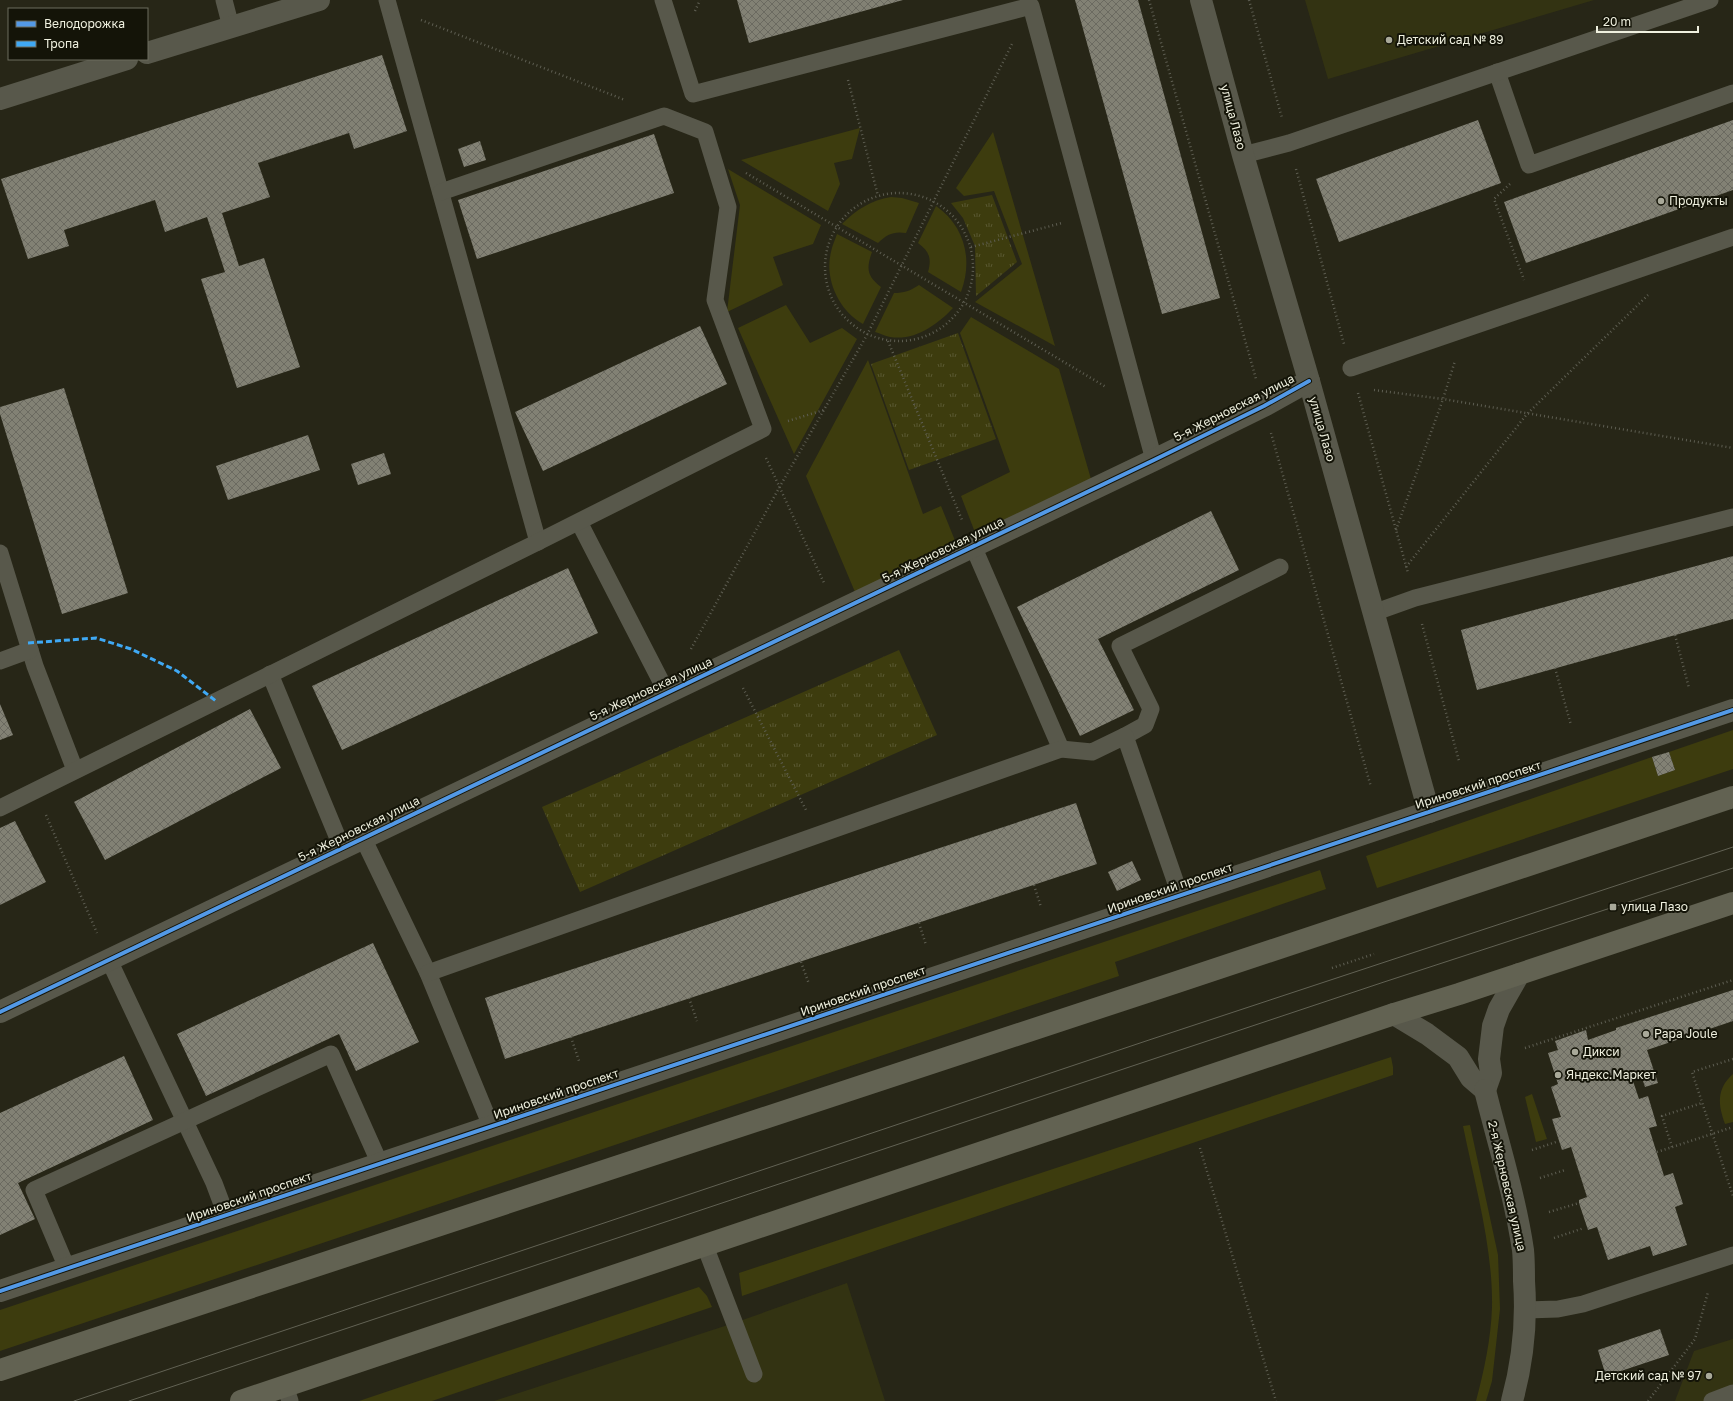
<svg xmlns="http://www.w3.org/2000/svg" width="1733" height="1401" viewBox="0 0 1733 1401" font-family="'Golos Text',sans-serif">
  <defs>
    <pattern id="park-tufts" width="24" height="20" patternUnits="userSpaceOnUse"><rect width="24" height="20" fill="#3d3c0e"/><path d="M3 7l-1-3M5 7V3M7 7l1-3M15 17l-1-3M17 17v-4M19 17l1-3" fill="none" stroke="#595831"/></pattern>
    <pattern id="building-cross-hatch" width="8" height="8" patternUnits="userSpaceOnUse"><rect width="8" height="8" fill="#828174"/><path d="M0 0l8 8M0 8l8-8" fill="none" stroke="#6b6a60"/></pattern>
  </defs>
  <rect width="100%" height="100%" fill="#272617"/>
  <!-- built -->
  <g fill="#333312">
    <polygon points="1305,0 1594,0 1328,79"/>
    <polygon points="847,1283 885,1401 494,1401 734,1323"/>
    <polygon points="1733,1339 1733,1401 1675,1401 1694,1351"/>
  </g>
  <!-- grass -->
  <g fill="#3d3c0e">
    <polygon points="860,128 852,159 834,163 840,184 828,211 741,160"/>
    <polygon points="993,132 1055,346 975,302 1022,264 994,191 964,196 956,188"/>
    <polygon points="728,169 821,225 813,244 773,257 783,285 727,312 740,205"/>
    <path d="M891,197L902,198L919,203L906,233C894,231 887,234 878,243L842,224C856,210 871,200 891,197Z"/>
    <path d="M936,206C965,226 973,260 961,292L928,272C932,258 929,251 918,243Z"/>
    <path d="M837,234L872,252C866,269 867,276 881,287L863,324C839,311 824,279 831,252C832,246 835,240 837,234Z"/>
    <path d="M919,285L953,308C937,325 915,341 890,337C885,336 879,333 875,332L894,293C904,293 910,291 919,285Z"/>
    <polygon points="786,305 810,343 842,328 857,339 794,454 738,328"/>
    <polygon points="971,317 1059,369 1091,479 976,535 961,496 1010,472 960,333"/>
    <polygon points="868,360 923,514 941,506 956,543 855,592 806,476"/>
    <polygon points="1733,730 1733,769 1377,888 1366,856 1652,757 1658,776 1675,770 1669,752"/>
    <polygon points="1320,870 1326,889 1115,962 1119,976 0,1351 0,1310"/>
    <polygon points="1391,1057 1393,1067 1393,1075 742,1296 739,1273"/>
    <path d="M1733,1074V1122L1725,1124C1718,1105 1716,1089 1733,1074Z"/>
    <polygon points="1532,1094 1547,1139 1536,1142 1525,1097"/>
    <path d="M1470,1125L1498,1255L1500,1309L1492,1381L1486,1401H1476C1484,1371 1491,1339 1492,1307C1493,1247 1475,1185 1463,1126Z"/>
    <polygon points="699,1287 707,1296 712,1307 432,1401 359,1401"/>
  </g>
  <!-- park -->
  <g fill="url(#park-tufts)">
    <polygon points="992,195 1017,262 976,296 975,246 963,218 951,203"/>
    <polygon points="958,333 996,439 909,470 871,364"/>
    <polygon points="899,650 937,735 580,892 542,807"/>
  </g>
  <!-- building -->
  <g fill="url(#building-cross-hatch)">
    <polygon points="737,0 903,0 749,43"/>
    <polygon points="1075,0 1138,0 1220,298 1162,314"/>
    <polygon points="382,55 407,131 354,149 349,133 258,163 270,197 222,213 239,266 264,258 300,367 237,388 201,279 225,272 207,217 165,232 155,200 64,230 69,246 28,259 1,179"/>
    <polygon points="1478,120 1501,183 1339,242 1316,179"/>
    <polygon points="1733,120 1733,190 1526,263 1504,202"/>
    <polygon points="654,134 674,193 477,259 458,200"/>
    <polygon points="480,141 486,160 464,167 458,149"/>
    <polygon points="700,326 727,384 543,471 515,412"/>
    <polygon points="64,388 128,593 62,614 0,414 0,407"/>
    <polygon points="308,435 320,470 228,500 216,466"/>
    <polygon points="384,453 391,474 358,485 351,464"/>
    <polygon points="1211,511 1239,570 1098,639 1134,710 1080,736 1017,607"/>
    <polygon points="1733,556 1733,619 1477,690 1461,630"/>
    <polygon points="568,568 598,633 342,750 312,686"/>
    <polygon points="0,704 13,735 0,740"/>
    <polygon points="250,709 281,768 105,860 74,802"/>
    <polygon points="1669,752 1675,770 1658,776 1652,757"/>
    <polygon points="1076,803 1097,864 505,1059 485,998"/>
    <polygon points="15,821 46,882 0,905 0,828"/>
    <polygon points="1132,861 1141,880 1117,891 1108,872"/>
    <polygon points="373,943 419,1042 356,1071 339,1034 206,1096 177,1034"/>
    <polygon points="1733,990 1733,1021 1647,1050 1658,1083 1645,1087 1640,1072 1631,1075 1639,1099 1648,1096 1657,1126 1649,1128 1664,1176 1673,1173 1683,1204 1675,1207 1687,1245 1653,1256 1650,1246 1608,1260 1597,1227 1588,1230 1579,1203 1579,1200 1587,1197 1571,1147 1562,1150 1552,1119 1561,1117 1551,1087 1558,1084 1548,1053 1558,1050 1555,1041 1586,1030 1588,1040 1616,1030 1616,1028"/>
    <polygon points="124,1056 153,1120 18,1183 35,1219 0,1235 0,1113"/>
    <polygon points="1660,1329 1669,1355 1606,1376 1598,1350"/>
  </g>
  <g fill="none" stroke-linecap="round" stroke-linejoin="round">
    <!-- path -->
    <g stroke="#5e5e52" stroke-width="2.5" stroke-dasharray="1 3" stroke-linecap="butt">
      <polyline points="1149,0 1256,379"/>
      <polyline points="1249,0 1282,118"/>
      <polyline points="695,11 700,0"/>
      <polyline points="421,20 625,100"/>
      <polyline points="848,80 878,196"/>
      <polyline points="1296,169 1344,344"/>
      <polyline points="746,173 1106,387"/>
      <polyline points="1510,184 1494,199 1524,280"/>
      <circle cx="899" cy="267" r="74"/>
      <polyline points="971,247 1062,223"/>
      <polyline points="888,341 962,520"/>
      <polyline points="1374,390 1443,399 1733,448"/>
      <polyline points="1358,393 1408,573"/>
      <polyline points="788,421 824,410"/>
      <polyline points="1271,433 1371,787"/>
      <polyline points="766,458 825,585"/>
      <polyline points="1396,530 1443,399 1455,361"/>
      <polyline points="1406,567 1527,414 1648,295"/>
      <polyline points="1422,624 1459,761"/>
      <polyline points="1675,635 1689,688"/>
      <polyline points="691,649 779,488 867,335 1013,42"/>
      <polyline points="1555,668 1571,725"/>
      <polyline points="743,688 807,812"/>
      <polyline points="46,815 97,933"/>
      <polyline points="1034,885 1041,907"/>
      <polyline points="919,923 926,945"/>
      <polyline points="801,962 809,984"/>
      <polyline points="1332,968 1374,954"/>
      <polyline points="689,998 697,1021"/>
      <polyline points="571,1037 579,1061"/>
      <polyline points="1525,1048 1733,980"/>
      <polyline points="1733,1059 1692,1072 1733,1196"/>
      <polyline points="1672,1147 1662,1116 1702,1103"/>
      <polyline points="1200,1148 1276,1401"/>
      <polyline points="1532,1150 1556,1142"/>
      <polyline points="1657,1152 1733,1127"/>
      <polyline points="1540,1178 1565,1170"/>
      <polyline points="1549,1212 1579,1203"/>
      <polyline points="1554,1238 1584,1228"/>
      <polyline points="1648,1401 1695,1339 1708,1292"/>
    </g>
    <!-- service -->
    <g stroke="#58584b" stroke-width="17">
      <polyline points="224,0 231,27"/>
      <polyline points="387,0 538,542"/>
      <polyline points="663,0 693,94 1031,6 1154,460"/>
      <polyline points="1497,72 1529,165 1733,93"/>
      <polyline points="1243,155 1289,143 1710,0"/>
      <polyline points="1351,368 1733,237"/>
      <polyline points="579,522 667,693"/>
      <polyline points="973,546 1061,749"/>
      <polyline points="0,553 35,666 75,770"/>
      <polyline points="1373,613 1415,598 1733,517"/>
      <polyline points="0,661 30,650"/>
      <polyline points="270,674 342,848"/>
      <polyline points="1125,736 1145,725 1151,709 1120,646 1280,567"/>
      <polyline points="0,808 538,542 763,429 715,300 728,207 705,132 664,116 441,192"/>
      <polyline points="363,838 428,973 491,1126"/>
      <polyline points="109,960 214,1183 226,1215"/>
      <polyline points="428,973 1061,749 1092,752 1125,736 1180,895"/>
      <polyline points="705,1246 754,1374"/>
      <polyline points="67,1268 34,1190 331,1054 380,1164"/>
      <polyline points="1526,1310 1558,1309 1583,1304 1733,1255"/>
      <polyline points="285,1386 290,1401"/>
      <polyline points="1712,1401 1733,1393"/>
    </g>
    <!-- minor -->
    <g stroke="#58584b" stroke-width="22">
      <polyline points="1201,0 1243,155 1309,381 1429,812"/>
      <polyline points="147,53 319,0"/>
      <polyline points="0,99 127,59"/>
      <polyline points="0,1012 1154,460 1264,406 1309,381"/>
      <polyline points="1394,1014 1427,1034 1458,1057 1471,1078 1485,1090 1491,1073 1489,1059 1493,1026 1499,1009 1519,974"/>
      <path d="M1485,1090C1498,1143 1515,1196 1523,1250C1524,1260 1524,1270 1524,1281C1527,1322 1523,1361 1512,1401"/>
      <polyline points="0,1291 1733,710"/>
    </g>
    <!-- secondary -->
    <g stroke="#626252" stroke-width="22">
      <polyline points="0,1370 1174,983 1733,797"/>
      <polyline points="241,1401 1394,1014 1459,994 1733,903"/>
    </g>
    <!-- tram -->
    <g stroke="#626254" stroke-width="1">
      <polyline points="74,1401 1149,1040 1733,847"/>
      <polyline points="129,1401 1384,982 1733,868"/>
    </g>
    <!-- quiet -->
    <polyline stroke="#3fa9f5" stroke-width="3" stroke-dasharray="6 3" stroke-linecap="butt" points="28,643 96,638 131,649 177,671 216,701"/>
    <defs>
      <g id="cycleway">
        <polyline points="0,1012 1154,460 1264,406 1309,381"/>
        <polyline points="0,1291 1733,710"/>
      </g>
    </defs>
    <!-- cycleway casing -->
    <use href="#cycleway" stroke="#141408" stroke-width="6"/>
    <!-- cycleway -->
    <use href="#cycleway" stroke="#5399e6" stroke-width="4"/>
  </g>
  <!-- markers -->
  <g fill="#a9a999" stroke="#141408" stroke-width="1.5">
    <circle cx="1389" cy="40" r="4"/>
    <circle cx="1661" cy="201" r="4"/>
    <rect x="1609" y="903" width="8" height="8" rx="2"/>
    <circle cx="1646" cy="1034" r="4"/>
    <circle cx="1575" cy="1052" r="4"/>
    <circle cx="1558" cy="1075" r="4"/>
    <circle cx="1709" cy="1376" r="4"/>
  </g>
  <g text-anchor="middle" stroke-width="4" stroke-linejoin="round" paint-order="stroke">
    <!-- poi labels -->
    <g font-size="12" fill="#eff0df" stroke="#141408" text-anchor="start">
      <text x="1397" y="44">Детский сад № 89</text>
      <text x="1669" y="205">Продукты</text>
      <text x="1621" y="911">улица Лазо</text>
      <text x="1654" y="1038">Papa Joule</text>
      <text x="1583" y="1056">Дикси</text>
      <text x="1566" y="1079">Яндекс.Маркет</text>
      <text x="1701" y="1380" text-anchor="end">Детский сад № 97</text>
    </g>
    <!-- street labels -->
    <g font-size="12" fill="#eff0df" stroke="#141408">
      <text transform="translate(1233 117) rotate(75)" y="4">улица Лазо</text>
      <text transform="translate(1234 408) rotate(-27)" y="4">5-я Жерновская улица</text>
      <text transform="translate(1322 429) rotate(74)" y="4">улица Лазо</text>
      <text transform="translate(943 550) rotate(-26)" y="4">5-я Жерновская улица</text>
      <text transform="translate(651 689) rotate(-25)" y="4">5-я Жерновская улица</text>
      <text transform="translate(1478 785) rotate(-18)" y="4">Ириновский проспект</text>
      <text transform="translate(359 829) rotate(-26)" y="4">5-я Жерновская улица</text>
      <text transform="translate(1170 888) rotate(-19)" y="4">Ириновский проспект</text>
      <text transform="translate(863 991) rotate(-19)" y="4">Ириновский проспект</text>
      <text transform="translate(556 1094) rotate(-19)" y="4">Ириновский проспект</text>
      <text transform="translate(1507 1186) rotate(77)" y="4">2-я Жерновская улица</text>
      <text transform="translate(249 1197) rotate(-19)" y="4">Ириновский проспект</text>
    </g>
  </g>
  <!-- legend -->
  <rect x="8" y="8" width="140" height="52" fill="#141408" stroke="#6c6c5e"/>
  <rect x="16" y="21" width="20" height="6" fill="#5399e6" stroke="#6c6c5e"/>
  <text x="44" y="28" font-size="12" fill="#eff0df">Велодорожка</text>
  <rect x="16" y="41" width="20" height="6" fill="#3fa9f5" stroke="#6c6c5e"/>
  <text x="44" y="48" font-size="12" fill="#eff0df">Тропа</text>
  <!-- scale -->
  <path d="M1597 26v6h101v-6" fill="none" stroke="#eff0df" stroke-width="2"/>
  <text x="1603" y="26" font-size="12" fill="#eff0df" stroke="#141408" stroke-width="3" paint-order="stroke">20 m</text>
</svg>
